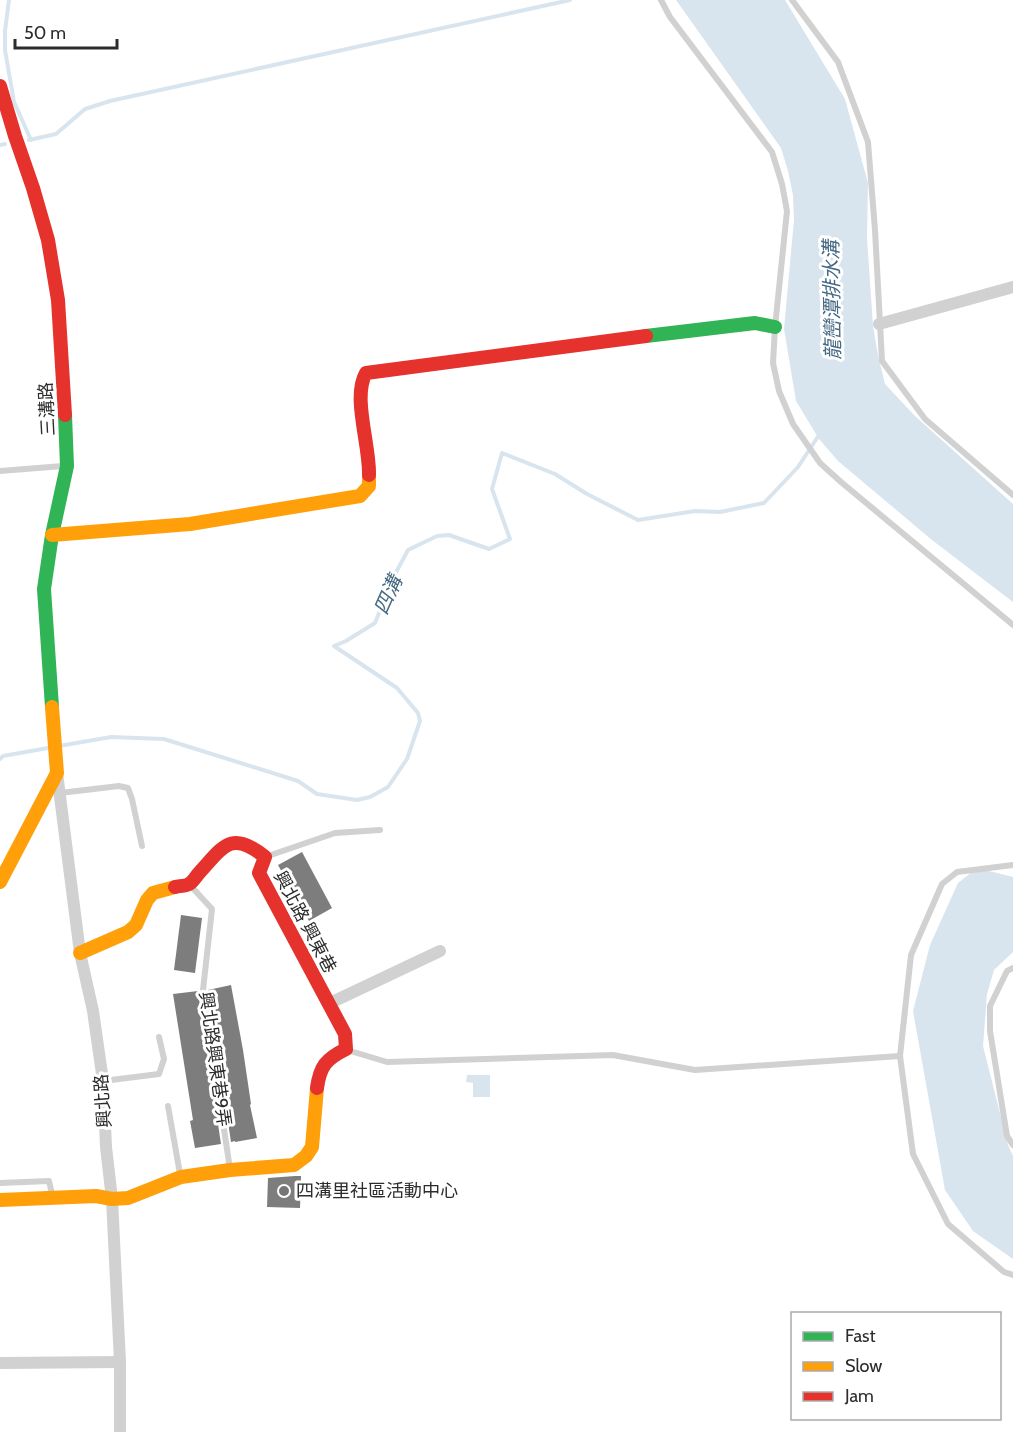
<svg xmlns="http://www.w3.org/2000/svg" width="1013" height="1432" viewBox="0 0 1013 1432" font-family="Cabin,'Noto Sans TC',sans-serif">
  <rect width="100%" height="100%" fill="#fff"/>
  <!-- water -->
  <g fill="#d9e5ee">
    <polygon points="676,0 785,0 845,99 868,183 867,238 873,326 878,355 885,384 915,416 1013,504 1013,602 932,540 838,461 819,439 796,401 784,329 794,220 793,195 788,171 781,148"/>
    <polygon points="977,868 1013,877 1013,952 994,970 987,994 983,1046 1008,1145 1013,1156 1013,1259 973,1231 945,1190 913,1011 930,945 958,883"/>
    <polygon points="467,1075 490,1075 490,1097 473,1097 473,1083 466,1082"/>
  </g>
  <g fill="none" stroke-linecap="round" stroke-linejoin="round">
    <!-- stream -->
    <g stroke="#d9e5ee" stroke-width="4">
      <polyline points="9,0 5,31 5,50 14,102 31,140"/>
      <polyline points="29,140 56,134 85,109 110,101 570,0"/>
      <polyline points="0,145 5,144"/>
      <polyline points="59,746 111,737 164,739 298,781 317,794 357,800 370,797 388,787 407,759 420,721 418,713 397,688 334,646 346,641 375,623 393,578 408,550 437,536 449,535 489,549 510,539 492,489 502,453 555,474 587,494 638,520 695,511 720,512 764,503 798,467 819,435"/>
      <polyline points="0,759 3,756 48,748"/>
    </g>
  </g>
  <!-- building -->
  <g fill="#7d7d7d">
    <polygon points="302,852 332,908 309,921 278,865"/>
    <polygon points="181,915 202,918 195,973 174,970"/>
    <polygon points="231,985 243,1050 251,1104 250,1105 257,1138 235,1142 235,1141 231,1142 208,990"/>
    <polygon points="198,991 221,1144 195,1148 190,1121 193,1120 173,994"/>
    <polygon points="295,1176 301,1176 300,1208 267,1207 268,1178"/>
  </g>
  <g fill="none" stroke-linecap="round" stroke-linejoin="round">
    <!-- lane -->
    <g stroke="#d1d1d1" stroke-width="6">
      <polyline points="661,0 670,17 772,152 782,184 787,211 775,327 773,363 779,391 793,424 820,463 841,482 1013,625"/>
      <polyline points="792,0 838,62 868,142 875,230 882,361 925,419 1013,495"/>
      <polyline points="0,471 63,466"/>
      <polyline points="60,793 119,786 128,788 132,799 142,846"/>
      <polyline points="268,856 335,833 380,830"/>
      <polyline points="1013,865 957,872 942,884 911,955 900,1056 913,1154 948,1224 1004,1272 1013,1275"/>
      <polyline points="189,884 212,909 203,990 230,1169"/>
      <polyline points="1013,968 1007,971 990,1006 990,1031 1007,1136 1013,1145"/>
      <polyline points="347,1050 387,1062 613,1055 695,1070 900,1056"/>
      <polyline points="103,1081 159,1074 164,1059 159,1037"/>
      <polyline points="168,1106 180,1174"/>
      <polyline points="0,1183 49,1181 52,1194"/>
    </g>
    <!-- street -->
    <g stroke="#d1d1d1" stroke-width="12">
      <polyline points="879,324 1013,287"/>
      <polyline points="57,773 80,953 93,1011 103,1081 106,1147 112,1199 120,1362 120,1432"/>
      <polyline points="328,1004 440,951"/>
      <polyline points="0,1363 120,1362"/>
    </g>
    <!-- fast -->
    <g stroke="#30b455" stroke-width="14">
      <polyline points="646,336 755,323 775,327"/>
      <polyline points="52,707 44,589 52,535 67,466 65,415"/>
    </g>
    <!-- slow -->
    <g stroke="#ff9f0a" stroke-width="14">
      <polyline points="52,535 190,524 360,496 369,486 369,475"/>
      <polyline points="0,882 57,773 52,707"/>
      <polyline points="80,953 128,932 136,925 147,900 153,893 175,887"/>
      <polyline points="0,1200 96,1196 112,1199 128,1198 181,1177 230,1170 294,1165 306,1156 312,1147 317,1088"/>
    </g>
    <!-- jam -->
    <g stroke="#e5322d" stroke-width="14">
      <polyline points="0,86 15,136 33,188 48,240 58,300 65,415"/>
      <path d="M369,475C370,445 352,397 366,373L646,336"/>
      <path d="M175,887C179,886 186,886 189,884C193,882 196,876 199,873C223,847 231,829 265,857L259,873L345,1034L346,1049C326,1059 320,1066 317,1088"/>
    </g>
  </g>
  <!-- markers -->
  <circle fill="#767676" stroke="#fff" stroke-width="2" cx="284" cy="1191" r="6"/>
  <g text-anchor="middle" stroke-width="6" stroke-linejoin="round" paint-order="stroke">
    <!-- street labels -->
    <g font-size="18" fill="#2c2c2c" stroke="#fff">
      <text transform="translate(47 409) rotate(-93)" y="6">三溝路</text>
      <text transform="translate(305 922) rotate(62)" y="6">興北路 興東巷</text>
      <text transform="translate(215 1059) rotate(82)" y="6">興北路興東巷9弄</text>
      <text transform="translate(103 1101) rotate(-94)" y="6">興北路</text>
    </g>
    <!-- poi labels -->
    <g font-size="18" fill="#2c2c2c" stroke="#fff" text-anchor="start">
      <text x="296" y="1197">四溝里社區活動中心</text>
    </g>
    <!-- water labels -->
    <g font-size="20" font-style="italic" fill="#456983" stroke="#fff">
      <text transform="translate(832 300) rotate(-91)" y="7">龍巒潭排水溝</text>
      <text transform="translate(388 595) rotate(-66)" y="7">四溝</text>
    </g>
  </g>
  <!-- legend -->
  <rect x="791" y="1312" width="210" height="108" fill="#ffffff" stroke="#ababab" stroke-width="1.5"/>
  <rect x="803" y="1332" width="30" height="9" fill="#30b455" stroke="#ababab" stroke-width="1.5"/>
  <text x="845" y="1342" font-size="18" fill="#2c2c2c">Fast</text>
  <rect x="803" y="1362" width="30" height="9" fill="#ff9f0a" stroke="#ababab" stroke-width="1.5"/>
  <text x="845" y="1372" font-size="18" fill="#2c2c2c">Slow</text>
  <rect x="803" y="1392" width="30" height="9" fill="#e5322d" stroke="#ababab" stroke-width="1.5"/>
  <text x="845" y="1402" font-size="18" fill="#2c2c2c">Jam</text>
  <!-- scale -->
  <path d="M15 39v9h102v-9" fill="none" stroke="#2c2c2c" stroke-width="3"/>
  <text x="24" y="39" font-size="18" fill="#2c2c2c" stroke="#ffffff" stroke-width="4.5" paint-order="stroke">50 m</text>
</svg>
